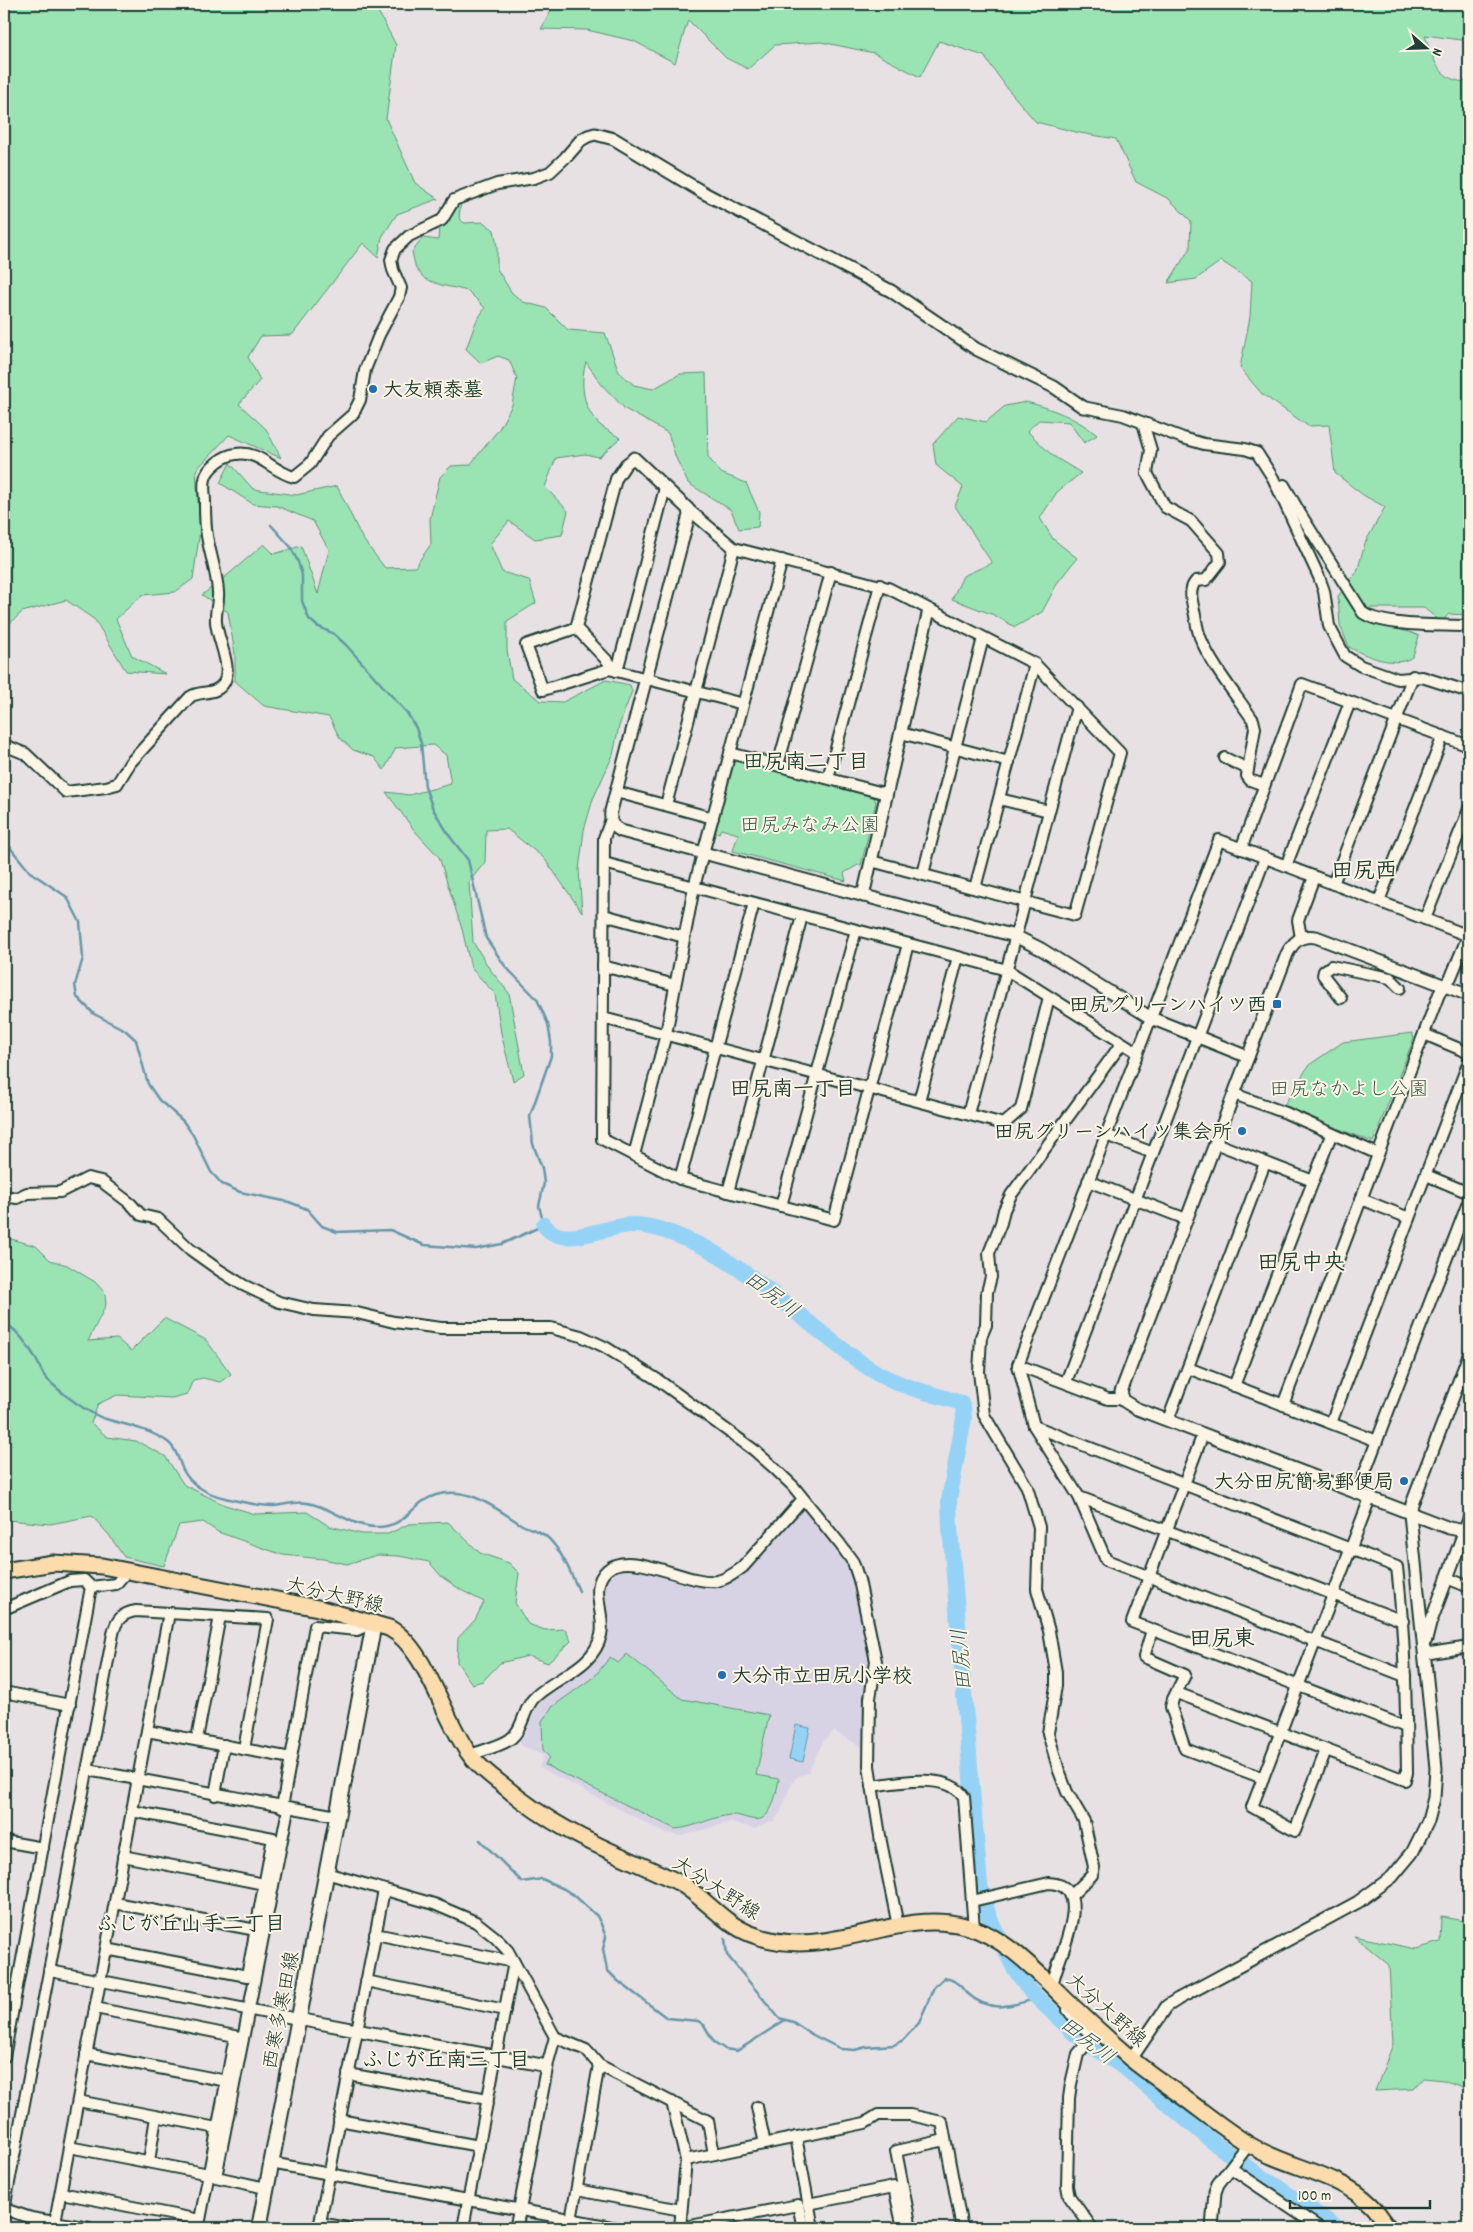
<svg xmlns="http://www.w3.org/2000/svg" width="1473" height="2232" viewBox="0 0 1473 2232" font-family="Dekko,'Klee One',sans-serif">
  <rect width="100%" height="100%" fill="#e7e1e4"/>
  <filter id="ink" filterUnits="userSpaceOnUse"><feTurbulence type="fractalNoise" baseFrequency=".02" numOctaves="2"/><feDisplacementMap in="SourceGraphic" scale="10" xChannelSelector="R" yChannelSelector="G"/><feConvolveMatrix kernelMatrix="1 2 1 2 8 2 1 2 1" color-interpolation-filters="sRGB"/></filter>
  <g filter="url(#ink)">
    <!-- built -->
    <polygon fill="#d8d3e4" points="804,1511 844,1559 855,1582 870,1652 865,1749 834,1731 823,1742 808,1773 797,1777 792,1783 780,1813 773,1822 769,1821 755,1829 731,1822 681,1836 665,1833 539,1767 544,1756 522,1746 520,1742 528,1729 535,1710 543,1699 585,1669 600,1655 607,1634 605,1586 611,1574 621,1569 638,1569 698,1586 712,1587 726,1584 744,1573 795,1514"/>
    <!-- green -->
    <g fill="#9ae4b3" stroke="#5c9074">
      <polygon points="4,4 374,4 396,45 386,119 415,183 438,199 397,214 382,237 378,257 363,243 292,335 261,336 248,357 260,380 239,404 266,429 281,458 229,435 196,470 200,530 193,579 175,592 142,595 116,619 132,656 166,674 126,671 95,620 66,600 22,612 4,629"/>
      <path d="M555,4H1469V41L1425,35C1433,60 1439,82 1469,82V615L1449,614L1441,622L1424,608H1369C1376,615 1385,625 1395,628C1404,631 1411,632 1419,636L1413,656C1399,670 1363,655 1349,647L1340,625L1338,596L1357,572L1365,543L1385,507L1363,495L1335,473L1329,425L1308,426L1262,394L1240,368L1250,317L1252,281L1221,261L1196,279L1168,283L1190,248L1191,221L1169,199L1136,182L1116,139L1080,133L1036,122L1007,88L984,56L939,41L920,77L874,53L821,42L775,45L748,69L726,58L688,20L675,63L634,41L587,30L541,29Z"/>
      <path d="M461,201L459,218L464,223L483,222L494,230L497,246V269L512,293L523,302L546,308L568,330L605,333L619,372L634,385L653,389L680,374L706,373L708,457L721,473L746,483L759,512L758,527L739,529L731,510L688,483L676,458L668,433L625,409L602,385L586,362C580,382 582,405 597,422C602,428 613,433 620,438L599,457L585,454L556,458L545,487L568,511L562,535L535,539L509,521L490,544L502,572L529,580L536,603L507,621V650L512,679L541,701L563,702L606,680L630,685L632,691L619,726L613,755L593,799L584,830L579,870L582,912L544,858L507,829L486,830L485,862L469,882L473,942L489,968L509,993L524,1074L513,1081L501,1033L495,994L471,968L462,929L439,857L414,830L386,792L409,795L451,784L446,755L433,745L396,748L384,770L374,757L353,750L340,738L329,717L264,706L235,681V654L228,612L202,595L229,574L264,544L274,554L301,546L318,594L329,550L313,521L277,506L253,504L220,483L230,463L253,489L296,495L337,486L362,538L385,568L415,567L431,544L430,519L440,477L451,466L470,465L499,429L512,405L517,378L509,360L498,356L481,363L466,349L476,322L485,308L468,291L441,285L425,279L416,269L412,252L423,238L438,240L439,227L449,202Z"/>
      <path d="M1026,402C1051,408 1077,418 1097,435L1084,443L1069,422L1039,420L1027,431L1053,456L1081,473L1057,492L1040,518L1053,539L1077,558L1058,582L1042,612L1015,627L994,615L952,599L963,576L992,563L955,506L963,487L936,465L933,444L958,416L986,422L1005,406Z"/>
      <polygon points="738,759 873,795 876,802 861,865 858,865 844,873 846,881 733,851 738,834 721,829 719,833 714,832 731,764"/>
      <polygon points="1412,1033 1414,1038 1373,1142 1331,1126 1284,1105 1309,1065 1343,1042"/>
      <polygon points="4,1237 36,1246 50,1260 67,1265 95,1282 105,1293 106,1305 88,1341 117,1339 131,1351 164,1318 206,1340 231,1374 220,1382 203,1378 193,1380 187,1394 172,1398 117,1395 98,1404 91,1423 107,1437 136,1441 165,1456 184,1485 225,1505 255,1514 307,1512 329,1526 362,1534 388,1534 409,1524 448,1522 480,1553 509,1563 519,1573 515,1603 528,1624 545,1630 565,1629 571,1641 548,1663 528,1656 500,1663 483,1681 472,1684 457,1662 458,1638 475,1620 484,1602 461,1590 442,1577 429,1562 399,1556 377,1555 347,1564 323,1559 283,1555 218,1532 203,1522 179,1525 164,1566 124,1557 109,1535 92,1516 50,1524 7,1520 4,1514"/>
      <path d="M627,1654L682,1699L769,1715L756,1775L779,1779C776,1793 772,1825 751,1819C741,1817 736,1813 724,1816C708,1819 692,1828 675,1829L545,1765L549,1757L543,1750L542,1721L552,1707L595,1676L610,1657L618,1663Z"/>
      <polygon points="1469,1916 1469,2098 1466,2088 1443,2080 1424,2078 1414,2089 1375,2091 1393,2044 1389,1965 1354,1936 1416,1949 1440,1942 1441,1917 1465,1921"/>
    </g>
    <!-- water -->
    <polygon fill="#95d3f6" stroke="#6697a8" points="796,1725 810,1728 803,1762 789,1759"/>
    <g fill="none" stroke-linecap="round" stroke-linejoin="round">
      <!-- stream -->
      <g stroke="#6697a8" stroke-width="2.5">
        <polyline points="4,836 12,850 30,872 67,897 80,922 83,958 75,985 77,997 94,1014 125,1030 136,1040 148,1084 159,1100 183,1121 193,1135 211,1172 222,1184 240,1192 289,1202 307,1209 322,1226 337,1232 390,1230 424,1245 476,1249 502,1244 544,1225 539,1206 544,1183 542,1168 533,1144 530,1116 551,1056 551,1042 548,1024 537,999 505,966 486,938 468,860 451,838 433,809 425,787 421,743 416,728 407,713 346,645 334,634 317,626 309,619 302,601 302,575 298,562 290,546 271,525"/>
        <path d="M4,1323C17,1329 29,1347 36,1359C40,1366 41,1373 47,1379C60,1392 88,1414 106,1419C126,1425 152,1430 169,1443C178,1451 178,1460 183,1470C191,1485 208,1494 225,1498C241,1502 257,1506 274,1506C284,1505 297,1501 307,1503C330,1506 350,1526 375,1527C408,1528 411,1502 436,1495C469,1485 496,1509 522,1525C530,1529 540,1531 546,1536C561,1549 571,1573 579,1591"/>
        <polyline points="480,1840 522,1882 542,1879 564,1889 575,1896 597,1916 601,1924 606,1937 603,1949 607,1970 618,1981 667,2018 698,2021 704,2025 714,2042 725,2049 737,2051 785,2020"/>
        <path d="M725,1939L727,1955L779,2018L793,2022L811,2034L841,2049L855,2050L866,2047L894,2045L903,2040L919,2023L934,1987L944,1978C955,1979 959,1985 967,1993C990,2014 1011,2006 1038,1998"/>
      </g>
      <!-- river -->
      <path stroke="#95d3f6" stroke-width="16" d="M544,1225C563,1252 607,1223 636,1225C659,1226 683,1238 704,1247C715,1252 726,1261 736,1267C783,1297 823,1338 869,1368C898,1387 928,1392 961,1403L963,1407L964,1418L949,1500L950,1528L980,1885L989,1917L1014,1968L1030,1991L1076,2035L1126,2069L1214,2143L1242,2163L1338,2228"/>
      <defs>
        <g id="minor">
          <polyline points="1083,407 1123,415 1183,438 1204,444 1245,449 1257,453 1273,478 1319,577 1324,591 1329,626 1345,656 1361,666 1398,679 1422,677 1469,692"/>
          <path d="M1143,423L1151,450L1147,473L1165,507L1191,521L1219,553L1220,562L1206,580L1196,581C1188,590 1192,600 1194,611C1196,619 1197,629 1200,637C1211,665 1236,695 1253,720L1255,728L1247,776L1250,780L1264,785"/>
          <polyline points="634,458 626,464 616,479 576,628 526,645 543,690 609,669 743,704"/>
          <path d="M1284,485L1301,515L1363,613C1384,627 1443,625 1469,626"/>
          <polyline points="688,509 734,548 888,588 1035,664 1120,753 1075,915 871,861"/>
          <polyline points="576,628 617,671"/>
          <polyline points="617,671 665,488"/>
          <polyline points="901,733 1009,762"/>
          <path d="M4,745L26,754L66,792L106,787L117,784L130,763L190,697C200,690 214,696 223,684C234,669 217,639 216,622C215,612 219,602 218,592C217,573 210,554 207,536C205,525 205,513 205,502C205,495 203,486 205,479C207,468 224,455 236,454C259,450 273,472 294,477L310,464L328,436L353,414L360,400L365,370L379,335L399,297L401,288L393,270L391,260L395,249L409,236L442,220L454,200L497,184L534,178L550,172L567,156"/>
          <polyline points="730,753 887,794"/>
          <polyline points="1225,758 1248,769"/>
          <polyline points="778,765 831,572"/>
          <polyline points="828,778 880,585"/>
          <polyline points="616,792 713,818"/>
          <polyline points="999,799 1049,811"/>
          <polyline points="666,805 734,548"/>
          <polyline points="610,822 604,838 602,1139 680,1179 834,1220 908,944"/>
          <polyline points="1241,849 1302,684 1469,746"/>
          <polyline points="604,863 1007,970 1137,1052"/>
          <polyline points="1286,866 1350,702"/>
          <polyline points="923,874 983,638"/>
          <polyline points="1333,884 1413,676"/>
          <polyline points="975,888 1035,664"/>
          <polyline points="1379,901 1443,736"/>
          <polyline points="604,915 684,937"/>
          <polyline points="1425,919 1469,809"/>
          <polyline points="1301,938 1298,920 1314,877"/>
          <polyline points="603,966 675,985"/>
          <polyline points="1341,998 1323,975 1324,971 1331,966 1390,978 1400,988"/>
          <polyline points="603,1018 1004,1124 1021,1109 1049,997"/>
          <polyline points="1424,1034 1469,1053"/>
          <polyline points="1234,1094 1286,1113 1378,1154"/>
          <polyline points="919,1101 958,957"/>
          <polyline points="968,1114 1077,707"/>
          <polyline points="1106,1135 1153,1153"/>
          <polyline points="1215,1143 1313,1181"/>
          <polyline points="634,1155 666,1034 694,887 782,560"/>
          <polyline points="1426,1175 1469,1193"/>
          <polyline points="680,1179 754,903"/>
          <polyline points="1088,1181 1186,1219"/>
          <polyline points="728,1192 802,916"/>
          <polyline points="4,1196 17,1198 27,1193 60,1192 88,1178 101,1181 131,1204 141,1215 158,1219 191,1250 219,1270 243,1285 279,1302 314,1310 357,1313 394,1322 441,1328 551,1328 581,1336 605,1347 658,1380 754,1450 772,1466 793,1486 840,1544 853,1562 859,1580 876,1661 870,1698 869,1766 881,1842 898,1926"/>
          <polyline points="1361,1199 1409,1218"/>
          <polyline points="781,1206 856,930"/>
          <polyline points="1018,1365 1108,1399 1123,1399"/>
          <polyline points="1188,1368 1377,1441"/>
          <polyline points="1066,1382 1265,858"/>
          <polyline points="1234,1386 1331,1135"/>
          <polyline points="1283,1405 1439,994 1451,977 1468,936"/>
          <polyline points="1168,1420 1265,1163"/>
          <polyline points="1331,1423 1469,1061"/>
          <path d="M1034,1426L1397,1567C1405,1635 1406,1704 1407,1773L1405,1780L1177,1693"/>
          <polyline points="1203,1434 1132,1622 1406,1727"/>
          <polyline points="1357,1493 1469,1200"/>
          <polyline points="1079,1497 1403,1621"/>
          <polyline points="1447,1578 1469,1587"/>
          <polyline points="4,1609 70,1581 84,1580 91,1587"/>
          <polyline points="1152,1630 1144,1657 1185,1675 1173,1699 1171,1707 1185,1749 1263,1778"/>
          <polyline points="1424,1654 1469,1647"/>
          <polyline points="1405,1676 1106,1560 1079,1497 1034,1426 1018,1365 1219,840 1469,936"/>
          <polyline points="4,1692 70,1705"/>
          <polyline points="147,1731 291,1758"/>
          <polyline points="197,1739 220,1616"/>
          <polyline points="1326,1750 1295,1831 1252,1807 1370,1498"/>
          <path d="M470,1755C483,1750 498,1747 509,1740C524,1730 523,1707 536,1696C558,1676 594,1667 601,1635C606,1614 588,1587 607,1570C630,1548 687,1585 717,1581C727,1579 735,1573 743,1567L803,1499"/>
          <polyline points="88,1770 337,1816"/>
          <path d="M872,1786C897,1782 949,1772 964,1797L974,1929"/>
          <polyline points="215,1795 224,1745"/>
          <polyline points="282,1807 315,1626 357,1630 373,1623"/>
          <polyline points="4,1841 43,1848"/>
          <polyline points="123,1856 264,1884"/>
          <polyline points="326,1873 434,1904 476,1922 495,1937 508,1951 555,2037 547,2066"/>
          <polyline points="1071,1896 1092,1875 1094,1867 1084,1821 1067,1792 1059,1771 1048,1733 1056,1686 1056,1672 1049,1631 1037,1589 1039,1527 1027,1487 984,1415 979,1372 981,1337 986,1325 987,1292 991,1277 989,1253 1001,1223 1004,1210 1011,1195 1122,1043"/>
          <path d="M972,1901L1049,1883C1096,1885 1060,1953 1054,1978L1050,1984"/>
          <polyline points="115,1903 256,1930"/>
          <polyline points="375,1934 514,1962 463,2228"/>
          <polyline points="106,1949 247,1976 273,1838 132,1811"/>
          <polyline points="50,1971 298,2019"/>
          <polyline points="366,1981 505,2010"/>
          <polyline points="1069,2007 1068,2010 1075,2020 1093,2036 1078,2054 1071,2084 1069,2098 1067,2186 1069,2196 1092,2228"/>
          <polyline points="555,2037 586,2050 599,2065 708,2121 714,2154"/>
          <polyline points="86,2054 227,2081"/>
          <polyline points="4,2057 91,1587 116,1584 127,1571"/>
          <polyline points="348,2074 488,2099"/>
          <polyline points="78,2101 217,2128"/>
          <polyline points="672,2102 686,2160 680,2228"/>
          <polyline points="757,2107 765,2144"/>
          <polyline points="339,2120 479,2146"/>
          <polyline points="796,2137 813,2228"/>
          <polyline points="69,2147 209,2174"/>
          <polyline points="686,2160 865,2123 878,2115 910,2115 942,2122 962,2228"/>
          <polyline points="149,2161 156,2117"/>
          <polyline points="271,2163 617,2228"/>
          <polyline points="1231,2168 1320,2228"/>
          <polyline points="266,2188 216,2177 288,1809"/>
          <polyline points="577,2190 681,2210"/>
          <polyline points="61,2193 200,2220 235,2036 95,2008"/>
          <polyline points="808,2204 894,2187 903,2228"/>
          <path d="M4,2209L113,1634C116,1620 122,1613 136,1611L268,1619L244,1749"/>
          <polyline points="4,2209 31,2218 89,2228"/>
          <polyline points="571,2220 599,2065"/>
          <polyline points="55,2222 169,1613"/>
          <polyline points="320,2223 347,2228"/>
          <polyline points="319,2228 384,1890"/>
          <polyline points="680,2228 798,2205 803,2228"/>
          <polyline points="911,2228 896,2151 945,2140"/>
        </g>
        <g id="tertiary">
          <polyline points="567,156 581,140 588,136 595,134 614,139 704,193 891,291 976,349 1054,387 1083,407"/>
          <path d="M634,458L688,509L689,515L611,811C610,822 611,825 621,831L1015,936L1041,949L1151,1018L1248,1057"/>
          <polyline points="863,896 929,610"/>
          <path d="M1465,1531L1449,1528L1135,1408L1124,1401L1121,1392L1287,954C1293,942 1301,934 1316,937L1469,995"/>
          <polyline points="1426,1640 1430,1624 1469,1519"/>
          <polyline points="298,2019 547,2066 516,2228"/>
          <polyline points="1131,2059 1167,2006 1178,1999 1358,1902 1392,1877 1412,1853 1428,1821 1434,1798 1436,1768 1410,1514 1412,1504 1469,1355"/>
          <polyline points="1212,2228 1215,2192 1218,2184 1248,2145"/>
        </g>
        <polyline id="secondary" points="259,2228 374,1623"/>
        <path id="primary" d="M4,1571L53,1563L102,1566L318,1608L389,1628C426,1647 444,1721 470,1755C479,1767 492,1777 504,1786C560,1834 615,1852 680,1883C705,1898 724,1924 751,1934C827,1964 894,1907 965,1926C1005,1936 1039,1974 1068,2002C1088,2021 1109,2040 1130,2058C1148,2073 1168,2086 1187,2100C1207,2115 1227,2131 1248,2144C1286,2168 1338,2172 1371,2205C1378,2212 1383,2221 1389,2228"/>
      </defs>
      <!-- minor casing -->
      <use href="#minor" stroke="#1f3d34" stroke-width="14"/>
      <!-- tertiary casing -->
      <use href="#tertiary" stroke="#1f3d34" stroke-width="15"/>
      <!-- secondary casing -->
      <use href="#secondary" stroke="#1f3d34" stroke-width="18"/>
      <!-- primary casing -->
      <use href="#primary" stroke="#1f3d34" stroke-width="19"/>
      <!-- minor -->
      <use href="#minor" stroke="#fcf5e5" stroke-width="10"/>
      <!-- tertiary -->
      <use href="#tertiary" stroke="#fcf5e5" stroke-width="11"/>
      <!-- secondary -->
      <use href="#secondary" stroke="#fcf5e5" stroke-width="14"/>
      <!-- primary -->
      <use href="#primary" stroke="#fcdcac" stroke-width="15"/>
    </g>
  </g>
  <!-- markers -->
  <g fill="#1f6fb2" stroke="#fcf5e5" stroke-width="2">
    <circle cx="373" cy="389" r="5"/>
    <rect x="1272" y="999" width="10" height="10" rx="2.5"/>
    <circle cx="1242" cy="1131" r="5"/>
    <circle cx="1404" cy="1481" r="5"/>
    <circle cx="722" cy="1675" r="5"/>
  </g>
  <g text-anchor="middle" stroke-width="4" stroke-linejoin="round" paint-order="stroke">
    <!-- poi labels -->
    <g font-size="20" font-weight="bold" fill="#1f3d34" stroke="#fcf5e5" text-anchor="end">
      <text x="383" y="396" text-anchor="start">大友頼泰墓</text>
      <text x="1267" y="1011">田尻グリーンハイツ西</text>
      <text x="1232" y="1138">田尻グリーンハイツ集会所</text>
      <text x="1394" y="1488">大分田尻簡易郵便局</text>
      <text x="732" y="1682" text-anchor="start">大分市立田尻小学校</text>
    </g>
    <!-- park labels -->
    <g font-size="20" fill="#385e4d" stroke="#fcf5e5">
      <text x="810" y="831">田尻みなみ公園</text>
      <text x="1349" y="1095">田尻なかよし公園</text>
    </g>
    <!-- street labels -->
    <g font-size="20" fill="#1f3d34" stroke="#fcf5e5">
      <text transform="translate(335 1594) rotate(13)" y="7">大分大野線</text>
      <text transform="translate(717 1887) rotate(33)" y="7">大分大野線</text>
      <text transform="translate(1107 2009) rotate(42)" y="7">大分大野線</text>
      <text transform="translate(280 2010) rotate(-79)" y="7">西寒多寒田線</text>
    </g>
    <!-- neighbourhood labels -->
    <g font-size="21" font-weight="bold" fill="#1f3d34" stroke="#fcf5e5">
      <text x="806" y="768">田尻南二丁目</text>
      <text x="793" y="1095">田尻南一丁目</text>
      <text x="191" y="1930">ふじが丘山手二丁目</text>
      <text x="446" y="2066">ふじが丘南三丁目</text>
    </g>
    <!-- water labels -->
    <g font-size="21" font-style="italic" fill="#375b5b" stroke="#fcf5e5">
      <text transform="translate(772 1294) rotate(37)" y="7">田尻川</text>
      <text transform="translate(961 1660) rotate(-95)" y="7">田尻川</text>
      <text transform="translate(1088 2040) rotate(38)" y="7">田尻川</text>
    </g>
    <!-- quarter labels -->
    <g font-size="22" font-weight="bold" fill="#1f3d34" stroke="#fcf5e5">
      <text x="1364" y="877">田尻西</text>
      <text x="1301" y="1269">田尻中央</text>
      <text x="1222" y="1645">田尻東</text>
    </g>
  </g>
  <!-- margin -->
  <rect width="1473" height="2232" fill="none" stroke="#fcf5e5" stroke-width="20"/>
  <rect x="10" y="10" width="1453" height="2212" fill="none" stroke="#1f3d34" stroke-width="2" filter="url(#ink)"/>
  <!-- north arrow -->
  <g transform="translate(1426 48) rotate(110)" stroke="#fcf5e5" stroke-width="4" paint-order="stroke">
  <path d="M0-4L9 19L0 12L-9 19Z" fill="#1f3d34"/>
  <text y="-8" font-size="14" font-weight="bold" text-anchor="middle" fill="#1f3d34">N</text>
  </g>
  <!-- scale -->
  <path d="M1290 2200v8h140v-8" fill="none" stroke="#1f3d34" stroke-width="2.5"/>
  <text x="1298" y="2200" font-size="15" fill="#1f3d34" stroke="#fcf5e5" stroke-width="4" paint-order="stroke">100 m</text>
</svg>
